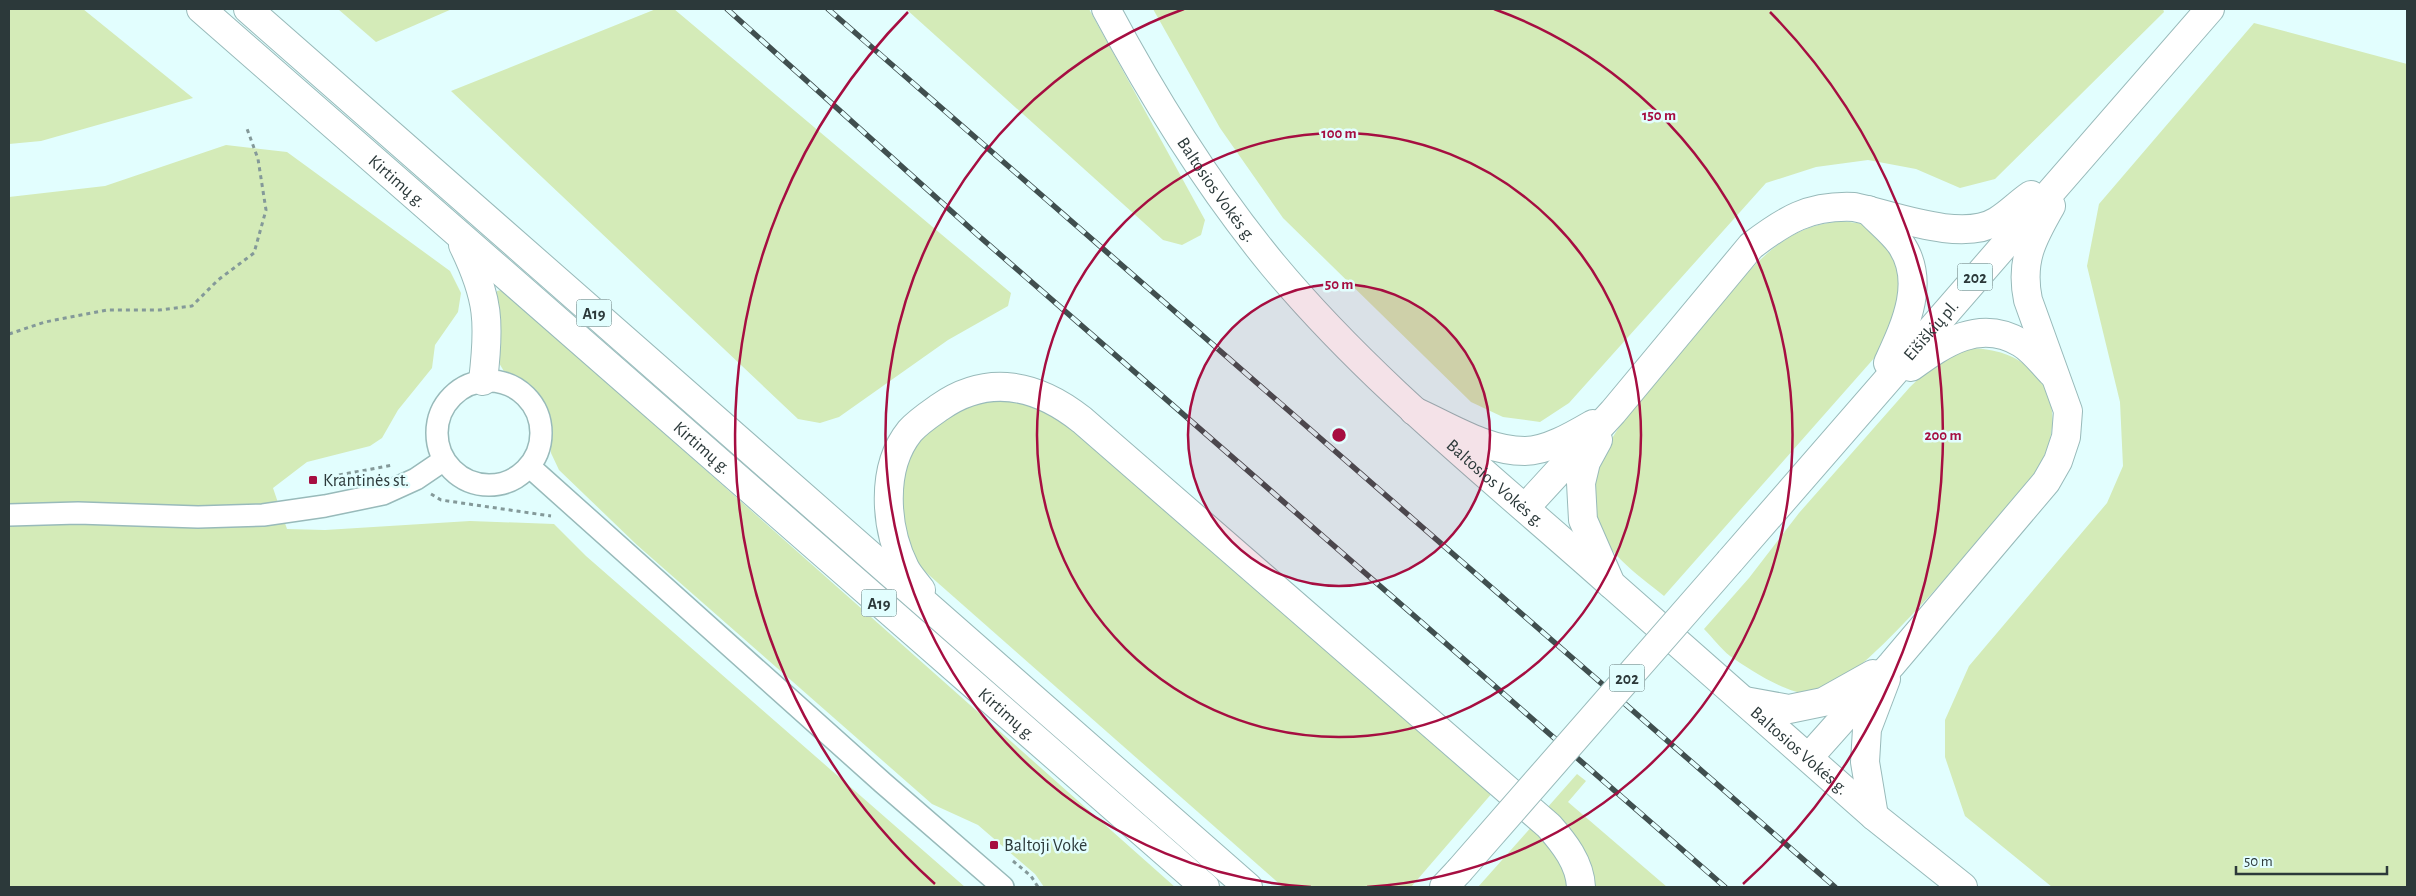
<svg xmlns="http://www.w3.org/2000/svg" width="2416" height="896" viewBox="0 0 2416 896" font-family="'Alegreya Sans',sans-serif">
  <rect width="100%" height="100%" fill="#e2fefe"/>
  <!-- green -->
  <g fill="#d4ebb8">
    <polygon points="9,9 83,9 193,98 41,141 9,144"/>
    <polygon points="338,9 452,9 376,42"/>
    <polygon points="656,9 674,9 1011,293 1008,306 948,340 839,417 820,423 798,419 451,91"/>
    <polygon points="906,9 1089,9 1205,220 1201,235 1182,245 1163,240"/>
    <polygon points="1153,9 2163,9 2164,12 1995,179 1960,188 1916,169 1868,160 1816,167 1766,183 1569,403 1540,422 1503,417 1471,402 1283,218 1220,128"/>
    <polygon points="2254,23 2407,64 2407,887 2052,887 1965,816 1945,757 1945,720 1969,666 2107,503 2123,466 2120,402 2087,266 2099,204"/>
    <polygon points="226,145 287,152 450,271 461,293 458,312 435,345 432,368 398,410 382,438 370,446 307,462 273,488 287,529 325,530 470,521 554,524 586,556 965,887 9,887 9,197 105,186"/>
    <path d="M1842,221L1864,224L1880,232L1901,271L1900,309L1876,356L1664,596C1637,574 1599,549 1593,511C1590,488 1599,462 1610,442C1633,402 1668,368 1697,333C1722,303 1752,261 1785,240C1803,228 1821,223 1842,221Z"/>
    <polygon points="501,290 504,291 1175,887 1044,887 1035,874 978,825 932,804 637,545 559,470 551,453 549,416 545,404 537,393 515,376 505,373 499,363 496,296 497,291"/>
    <path d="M1969,348C2000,349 2026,357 2043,385C2083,453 1986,533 1945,579C1921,605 1847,689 1815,694C1791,697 1750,670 1730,656C1721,649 1713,638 1704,629L1749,578L1799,513L1910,387L1934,364Z"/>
    <polygon points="997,396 1056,410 1493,792 1411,887 1283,887 921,568 912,556 903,534 898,484 914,446 945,414"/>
    <polygon points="1577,774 1586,781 1568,802 1667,887 1593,887 1547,808"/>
    <polygon points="1533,825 1557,849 1571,887 1478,887"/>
  </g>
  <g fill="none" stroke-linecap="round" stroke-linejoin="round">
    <defs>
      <g id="minor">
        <circle cx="489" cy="433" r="52"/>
        <polyline points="530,467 883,783 1003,887"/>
        <polyline points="9,515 78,513 198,517 263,515 325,506 383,494 416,479 444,460"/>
      </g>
      <g id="secondary">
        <path id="s1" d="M1106,9C1154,99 1208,186 1273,265C1372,384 1496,481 1611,584"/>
      </g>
      <g id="primary">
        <path d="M1868,210C1878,221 1891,231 1900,243C1927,281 1905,326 1888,363"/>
        <path d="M1911,367C1944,343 1980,318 2021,343C2033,350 2043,364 2052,373"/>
        <path d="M1414,411C1448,426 1486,451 1525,451C1547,451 1574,435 1593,424"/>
        <path id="s2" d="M1598,440L1586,462L1581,483L1583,520L1611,584L1874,816L1963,887"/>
        <path d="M1525,508L1613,412L1751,246C1785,220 1809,205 1854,207C1892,215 1962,243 1997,221C2009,214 2019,203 2031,195"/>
        <path id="s3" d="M1730,561L2210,9"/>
        <polyline points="1745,701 1789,709 1823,702 1873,674"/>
        <path d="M1809,757L1892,664L2046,482L2058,461L2066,437L2068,411L2028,300C2020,261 2032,239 2051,206"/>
        <polyline points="1874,816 1865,762 1867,729 1886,679"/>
        <polyline points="1444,887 1459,871"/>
      </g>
      <g id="trunk">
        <path id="s4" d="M201,9L1205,887"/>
        <polyline points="248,9 1248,887"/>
        <path d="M463,245C489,298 490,323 483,381"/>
        <path d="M921,590C916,583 909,576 905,568C885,528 880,468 910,431C918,422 930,414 940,407C989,373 1038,385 1082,420L1549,826C1564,843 1580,863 1581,887"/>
      </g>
    </defs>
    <!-- minor casing -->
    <use href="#minor" stroke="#98baba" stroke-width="24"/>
    <!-- secondary casing -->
    <use href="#secondary" stroke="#98baba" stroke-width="30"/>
    <!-- primary casing -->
    <use href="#primary" stroke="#98baba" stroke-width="30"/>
    <!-- trunk casing -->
    <use href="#trunk" stroke="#98baba" stroke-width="30"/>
    <!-- path -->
    <g stroke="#849999" stroke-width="3" stroke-dasharray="4 4" stroke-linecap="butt">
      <polyline points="9,334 45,322 107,310 159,310 192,306 218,280 254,253 266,210 258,159 246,126"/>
      <polyline points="339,475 393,465"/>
      <polyline points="431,494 441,500 551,516"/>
      <polyline points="1013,861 1031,876 1038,887"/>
    </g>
    <!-- minor -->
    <use href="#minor" stroke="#fff" stroke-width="21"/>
    <!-- secondary -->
    <use href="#secondary" stroke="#fff" stroke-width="28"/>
    <!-- primary -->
    <use href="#primary" stroke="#fff" stroke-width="28"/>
    <!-- trunk -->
    <use href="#trunk" stroke="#fff" stroke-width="28"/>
    <defs>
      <g id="rail">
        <polyline points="727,9 980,237 1725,887"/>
        <polyline points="828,9 1835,887"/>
      </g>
    </defs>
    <!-- rail casing -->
    <use href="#rail" stroke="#404f4f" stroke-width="5.5"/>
    <!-- rail -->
    <use href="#rail" stroke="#e2fefe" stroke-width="4" stroke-dasharray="11" stroke-linecap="butt"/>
    <defs>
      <polyline id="primary-bridge" points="1459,871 1730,561"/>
    </defs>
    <!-- primary-bridge casing -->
    <use href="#primary-bridge" stroke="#98baba" stroke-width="30" stroke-linecap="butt"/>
    <!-- primary-bridge -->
    <use href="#primary-bridge" stroke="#fff" stroke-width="28"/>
  </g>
  <!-- distance rings -->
  <circle cx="1339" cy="435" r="151" fill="#a60e41" fill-opacity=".12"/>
  <g fill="none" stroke="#a60e41" stroke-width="2.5">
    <circle cx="1339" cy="435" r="151"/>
    <circle cx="1339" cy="435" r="302"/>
    <path d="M1311 887A453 453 0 0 1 1184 9M1494 9A453 453 0 0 1 1367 887"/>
    <path d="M935 884A604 604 0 0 1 908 12M1770 12A604 604 0 0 1 1743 884"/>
  </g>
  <!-- markers -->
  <g fill="#a60e41" stroke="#e2fefe" stroke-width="2">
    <rect x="308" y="475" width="10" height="10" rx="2.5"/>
    <rect x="989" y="840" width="10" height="10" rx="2.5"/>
  </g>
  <g text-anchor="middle" stroke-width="5" stroke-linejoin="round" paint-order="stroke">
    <!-- shield labels -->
    <g fill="#e2fefe" stroke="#637475" stroke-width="1">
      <rect x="1957.5" y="263.5" width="35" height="27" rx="4"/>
      <rect x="576.5" y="299.5" width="35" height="27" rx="4"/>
      <rect x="861.5" y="589.5" width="35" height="27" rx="4"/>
      <rect x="1609.5" y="664.5" width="35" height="27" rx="4"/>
    </g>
    <g font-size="16" font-weight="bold" fill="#2c393a">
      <text x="1975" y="283">202</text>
      <text x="594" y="319">A19</text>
      <text x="879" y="609">A19</text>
      <text x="1627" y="684">202</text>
    </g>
    <!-- street labels -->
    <g font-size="18" fill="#2c393a" stroke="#e2fefe">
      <text dy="6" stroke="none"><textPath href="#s4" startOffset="261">Kirtimų g.</textPath></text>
      <text dy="6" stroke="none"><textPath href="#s1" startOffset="212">Baltosios Vokės g.</textPath></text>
      <text dy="6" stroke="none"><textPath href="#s3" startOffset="306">Eišiškių pl.</textPath></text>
      <text dy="6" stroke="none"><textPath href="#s4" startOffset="666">Kirtimų g.</textPath></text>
      <text dy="6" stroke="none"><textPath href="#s1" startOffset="618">Baltosios Vokės g.</textPath></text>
      <text dy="6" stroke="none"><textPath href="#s4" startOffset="1071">Kirtimų g.</textPath></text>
      <text dy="6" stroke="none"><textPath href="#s2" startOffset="405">Baltosios Vokės g.</textPath></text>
    </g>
    <!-- poi labels -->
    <g font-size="18" fill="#2c393a" stroke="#e2fefe" text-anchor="start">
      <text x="323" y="486">Krantinės st.</text>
      <text x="1004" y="851">Baltoji Vokė</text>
    </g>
  </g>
  <circle cx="1339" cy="435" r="8" fill="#a60e41" stroke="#e2fefe" stroke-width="2.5"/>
  <g font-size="15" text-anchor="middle" font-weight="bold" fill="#a60e41" stroke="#e2fefe" stroke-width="5" stroke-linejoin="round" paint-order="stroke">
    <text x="1659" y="120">150 m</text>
    <text x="1339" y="138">100 m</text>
    <text x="1339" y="289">50 m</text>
    <text x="1943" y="440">200 m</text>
  </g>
  <!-- border -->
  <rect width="2416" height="896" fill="none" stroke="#2c393a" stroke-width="20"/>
  <!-- scale -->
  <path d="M2236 866v8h151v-8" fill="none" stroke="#2c393a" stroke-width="2.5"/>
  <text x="2244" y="866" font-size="15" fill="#2c393a" stroke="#e2fefe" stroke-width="4" paint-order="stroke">50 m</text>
</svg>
